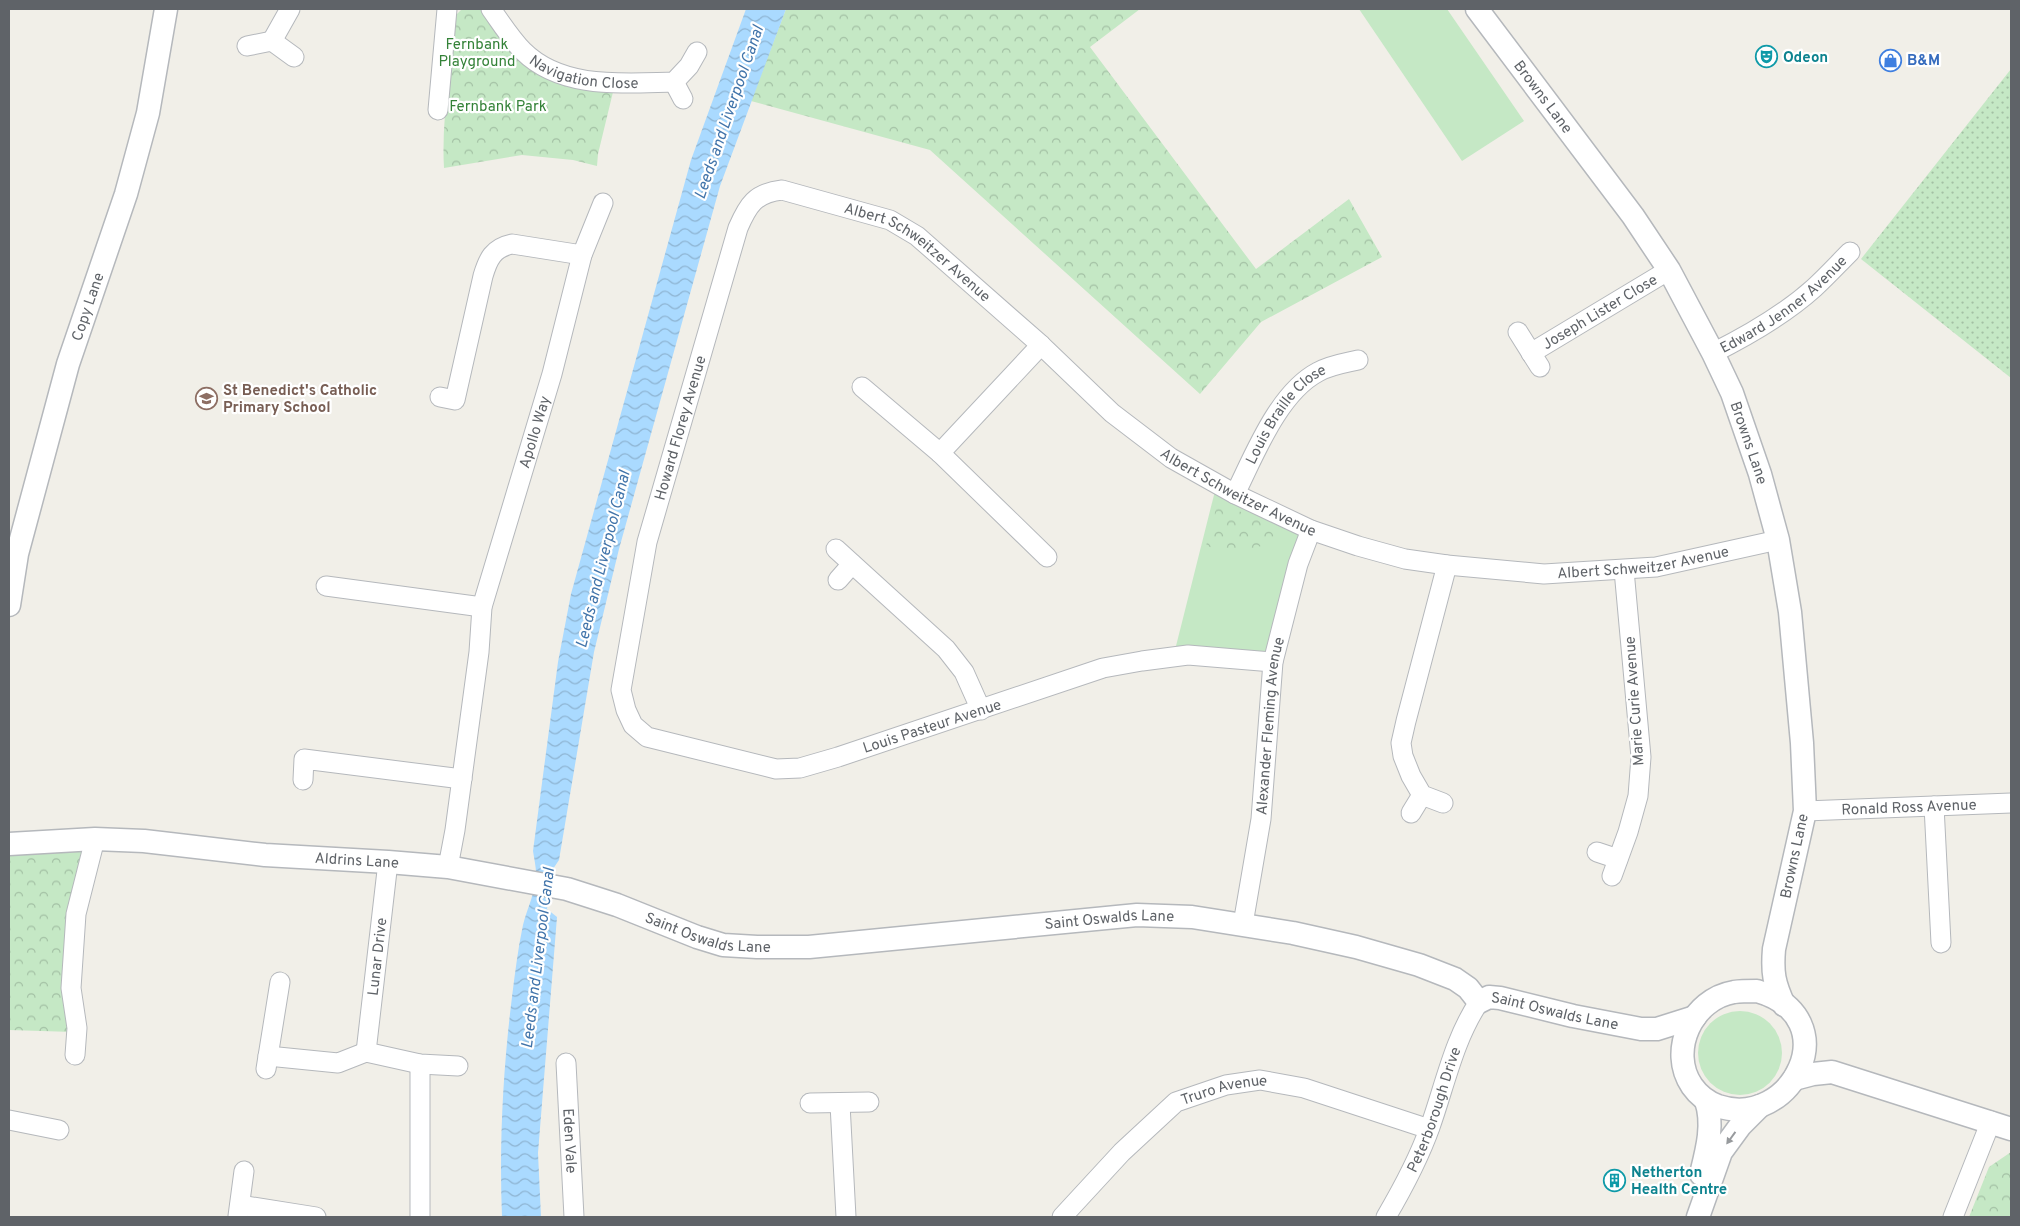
<svg xmlns="http://www.w3.org/2000/svg" width="2020" height="1226" viewBox="0 0 2020 1226" font-family="Overpass,sans-serif">
  <defs>
    <pattern id="park-crowns" width="20" height="18" patternUnits="userSpaceOnUse" patternTransform="scale(1.25)"><rect width="20" height="18" fill="#c5e8c5"/><path d="M2 6a3 3 0 1 1 6 0M12 15a3 3 0 1 1 6 0" fill="none" stroke="#a3c0a4"/></pattern>
    <pattern id="garden-dots" width="8" height="8" patternUnits="userSpaceOnUse" patternTransform="scale(1.25)"><rect width="8" height="8" fill="#c5e8c5"/><path d="M2 2h.1M6 6h.1" fill="none" stroke="#a3c0a4" stroke-width="1.8" stroke-linecap="round"/></pattern>
    <pattern id="water-waves" width="16" height="10" patternUnits="userSpaceOnUse" patternTransform="scale(1.25)"><rect width="16" height="10" fill="#aadaff"/><path d="M0 5q4-4 8 0t8 0" fill="none" stroke="#8eb4d2"/></pattern>
  </defs>
  <rect width="100%" height="100%" fill="#f1efe8"/>
  <!-- grass -->
  <g fill="#c5e8c5">
    <polygon points="1359,9 1447,9 1524,121 1462,161"/>
    <polygon points="1216,487 1307,532 1270,656 1174,654"/>
    <circle cx="1740" cy="1053" r="42"/>
  </g>
  <!-- park -->
  <g fill="url(#park-crowns)">
    <path d="M462,9H483L506,42L613,92L598,154L597,166L573,160L522,155L444,168C441,117 452,67 454,17Z"/>
    <polygon points="786,9 1140,9 1090,47 1256,269 1349,199 1382,257 1261,322 1200,394 930,150 751,101"/>
    <polygon points="1218,501 1283,532 1285,540 1234,553 1206,546"/>
    <polygon points="83,850 73,1032 9,1030 9,855"/>
    <polygon points="2011,1152 2011,1217 1969,1217 1989,1167"/>
  </g>
  <!-- garden -->
  <polygon fill="url(#garden-dots)" points="2011,69 2011,378 1861,259"/>
  <!-- water -->
  <path fill="url(#water-waves)" d="M746,9H786L720,186L619,549L594,652L559,860L551,872L547,909L557,917L538,1153L541,1217H502C499,1144 503,1069 512,997C515,973 518,948 523,925C527,908 536,892 536,874C536,866 534,858 533,851L558,662L571,594L691,160Z"/>
  <g fill="none" stroke-linecap="round" stroke-linejoin="round">
    <defs>
      <g id="minor">
        <path id="s1" d="M491,9C501,23 511,39 523,51C562,90 625,83 674,82L689,66L697,52"/>
        <polyline points="272,41 290,9"/>
        <polyline points="247,46 272,41 294,57"/>
        <polyline points="674,82 683,99"/>
        <polyline points="438,110 447,9"/>
        <polyline points="1518,332 1540,367"/>
        <path id="s2" d="M1531,353L1669,270"/>
        <path id="s3" d="M1713,353C1749,335 1784,315 1814,288C1827,276 1838,264 1850,252"/>
        <polyline points="862,387 940,453 1047,557"/>
        <path d="M440,397L455,400L483,276C488,259 493,248 512,244L582,255"/>
        <polyline points="940,453 1041,345"/>
        <path id="s4" d="M1235,494C1254,456 1278,393 1318,372C1330,365 1345,363 1358,360"/>
        <polyline points="836,549 946,649 964,672 981,710"/>
        <polyline points="838,580 852,564"/>
        <polyline points="326,586 482,607"/>
        <path id="s5" d="M1273,662L1188,655L1142,661L1103,668L838,757L800,768L776,769L647,737L633,725L626,710L621,690L647,542L738,228C748,205 755,193 782,190L890,220L917,236L1041,345L1112,413L1171,458L1235,494L1311,530L1358,546L1405,559L1447,565L1544,574L1656,567L1778,540"/>
        <polyline points="303,780 304,759 462,779"/>
        <polyline points="1443,803 1422,795 1411,776 1403,756 1401,743 1406,721 1447,565"/>
        <polyline points="1934,806 1941,943"/>
        <path id="s6" d="M1805,811L2011,803"/>
        <polyline points="1411,813 1422,795"/>
        <polyline points="1597,852 1618,859"/>
        <path id="s7" d="M448,867L455,830L479,652L482,607L552,374L582,255L603,203"/>
        <polyline points="1612,876 1628,832 1638,796 1641,757 1624,570"/>
        <path id="s8" d="M1243,924L1261,819L1273,662L1298,564L1311,530"/>
        <path id="s9" d="M366,1052L388,862"/>
        <polyline points="75,1055 77,1028 71,988 76,914 95,839"/>
        <polyline points="268,1056 338,1063 366,1052 420,1064 458,1066"/>
        <path id="s10" d="M566,1063L574,1217"/>
        <polyline points="420,1064 420,1217"/>
        <polyline points="266,1069 280,982"/>
        <polyline points="810,1103 869,1102"/>
        <polyline points="840,1104 846,1217"/>
        <polyline points="9,1120 59,1130"/>
        <polyline points="240,1205 316,1217"/>
        <polyline points="238,1216 244,1171"/>
        <path id="s11" d="M1062,1217L1122,1152L1176,1102L1226,1085L1260,1080L1304,1088L1429,1129"/>
        <path id="s12" d="M1386,1217C1403,1188 1419,1158 1430,1127C1445,1085 1454,1039 1479,1002"/>
        <polyline points="1953,1217 1991,1121"/>
      </g>
      <g id="tertiary">
        <path id="s13" d="M1477,9L1633,216L1669,270L1713,353L1732,393L1760,474L1778,540L1790,612L1802,743L1805,811L1774,949C1772,973 1774,983 1784,1005"/>
        <path id="s14" d="M9,605L17,554L68,364L126,194L148,113L166,9"/>
        <path id="s15" d="M9,844L95,839L144,841L265,855L388,862L448,867L567,889L617,905L697,937L723,945L757,947H809L1137,915L1192,917L1293,933L1356,947L1419,965L1455,979L1468,988L1479,1002L1489,997L1500,998L1573,1016L1641,1029H1657L1695,1017"/>
        <path d="M1757,991C1849,1017 1792,1131 1718,1106C1707,1102 1699,1096 1692,1086C1668,1051 1692,999 1734,992C1741,991 1749,991 1757,991Z"/>
        <polyline points="1794,1079 1813,1074 1832,1072 2011,1129"/>
        <path d="M1701,1174C1707,1150 1714,1124 1706,1101"/>
        <polyline points="1698,1217 1721,1152 1740,1126 1760,1106"/>
      </g>
    </defs>
    <!-- minor casing -->
    <use href="#minor" stroke="#b5b8bc" stroke-width="21"/>
    <!-- tertiary casing -->
    <use href="#tertiary" stroke="#b5b8bc" stroke-width="25"/>
    <!-- minor -->
    <use href="#minor" stroke="#fff" stroke-width="19"/>
    <!-- tertiary -->
    <use href="#tertiary" stroke="#fff" stroke-width="22"/>
  </g>
  <!-- one-way arrows -->
  <defs><path id="oneway-solid" d="M-6-.8H1V-3.2L6.5 0L1 3.2V.8H-6Z" transform="scale(1.25)"/></defs>
  <use fill="#979a9d" href="#oneway-solid" transform="translate(1731 1138) rotate(126)"/>
  <!-- icons -->
  <defs>
    <symbol id="theatre-ring" viewBox="-11 -11 22 22"><circle r="9.5" fill="#fff" stroke="#0f9aa8" stroke-width="1.5"/><path d="M-5-5.5Q0-4 5-5.5V0Q5 5 0 6Q-5 5-5 0ZM-3.3-2.5H-1v1.5H-3.3ZM1-2.5H3.3v1.5H1ZM-2.8 1Q0 5.5 2.8 1Z" fill="#0f9aa8"/></symbol>
    <symbol id="shop-ring" viewBox="-11 -11 22 22"><circle r="9.5" fill="#fff" stroke="#3f7fe0" stroke-width="1.5"/><path d="M-5-2.5h2.3a2.7 3.5 0 0 1 5.4 0H5L5.5 6h-11ZM-1.5-2.5h3a1.5 2.3 0 0 0-3 0Z" fill="#3f7fe0"/></symbol>
    <symbol id="school-ring" viewBox="-11 -11 22 22"><circle r="9.5" fill="#fff" stroke="#8d6e63" stroke-width="1.5"/><path d="M0-5L7-2L0 1L-7-2ZM-4 1L0 2.5L4 1V4Q0 6-4 4Z" fill="#8d6e63"/></symbol>
    <symbol id="building-ring" viewBox="-11 -11 22 22"><circle r="9.5" fill="#fff" stroke="#0f9aa8" stroke-width="1.5"/><path d="M-4-6H4V6H1V3H-1V6H-4ZM-2.5-4.3h1.7v1.8h-1.7ZM.8-4.3h1.7v1.8H.8ZM-2.5-1h1.7V.8h-1.7ZM.8-1h1.7V.8H.8Z" fill="#0f9aa8"/></symbol>
  </defs>
  <g fill-rule="evenodd">
    <use href="#theatre-ring" x="1754" y="44" width="25" height="25"/>
    <use href="#shop-ring" x="1878" y="48" width="25" height="25"/>
    <use href="#school-ring" x="194" y="386" width="25" height="25"/>
    <use href="#building-ring" x="1602" y="1168" width="25" height="25"/>
  </g>
  <g text-anchor="middle" stroke-width="4.5" stroke-linejoin="round" paint-order="stroke">
    <!-- park labels -->
    <g font-size="15" fill="#348238" stroke="#fff">
      <text x="477" y="49">Fernbank<tspan x="477" dy="17">Playground</tspan></text>
      <text x="498" y="111">Fernbank Park</text>
    </g>
    <!-- culture labels -->
    <g font-size="15" font-weight="bold" fill="#0d838f" stroke="#fff" text-anchor="start">
      <text x="1783" y="62">Odeon</text>
      <text x="1631" y="1177">Netherton<tspan x="1631" dy="17">Health Centre</tspan></text>
    </g>
    <!-- shop labels -->
    <g font-size="15" font-weight="bold" fill="#366cbe" stroke="#fff" text-anchor="start">
      <text x="1907" y="65">B&amp;M</text>
    </g>
    <!-- street labels -->
    <g font-size="15" fill="#5f6368" stroke="#fff">
      <text dy="5" stroke="none"><textPath href="#s1" startOffset="120">Navigation Close</textPath></text>
      <text dy="5" stroke="none"><textPath href="#s13" startOffset="110">Browns Lane</textPath></text>
      <text dy="5" stroke="none"><textPath href="#s5" startOffset="1394">Albert Schweitzer Avenue</textPath></text>
      <text dy="5" stroke="none"><textPath href="#s3" startOffset="86">Edward Jenner Avenue</textPath></text>
      <text dy="5" stroke="none"><textPath href="#s14" startOffset="309">Copy Lane</textPath></text>
      <text dy="5" stroke="none"><textPath href="#s2" startOffset="80">Joseph Lister Close</textPath></text>
      <text dy="5" stroke="none"><textPath href="#s4" startOffset="96">Louis Braille Close</textPath></text>
      <text dy="5" stroke="none"><textPath href="#s5" startOffset="972">Howard Florey Avenue</textPath></text>
      <text dy="5" stroke="none"><textPath href="#s7" startOffset="445">Apollo Way</textPath></text>
      <text dy="5" stroke="none"><textPath href="#s13" startOffset="515">Browns Lane</textPath></text>
      <text dy="5" stroke="none"><textPath href="#s5" startOffset="1799">Albert Schweitzer Avenue</textPath></text>
      <text dy="5" stroke="none"><textPath href="#s5" startOffset="2219">Albert Schweitzer Avenue</textPath></text>
      <text transform="translate(1634 701) rotate(-94)" y="5">Marie Curie Avenue</text>
      <text transform="translate(932 726) rotate(-18)" y="5">Louis Pasteur Avenue</text>
      <text dy="5" stroke="none"><textPath href="#s8" startOffset="200">Alexander Fleming Avenue</textPath></text>
      <text dy="5" stroke="none"><textPath href="#s6" startOffset="104">Ronald Ross Avenue</textPath></text>
      <text transform="translate(1794 856) rotate(-78)" y="5">Browns Lane</text>
      <text dy="5" stroke="none"><textPath href="#s15" startOffset="349">Aldrins Lane</textPath></text>
      <text dy="5" stroke="none"><textPath href="#s15" startOffset="1115">Saint Oswalds Lane</textPath></text>
      <text dy="5" stroke="none"><textPath href="#s15" startOffset="710">Saint Oswalds Lane</textPath></text>
      <text dy="5" stroke="none"><textPath href="#s9" startOffset="96">Lunar Drive</textPath></text>
      <text dy="5" stroke="none"><textPath href="#s15" startOffset="1581">Saint Oswalds Lane</textPath></text>
      <text dy="5" stroke="none"><textPath href="#s11" startOffset="212">Truro Avenue</textPath></text>
      <text dy="5" stroke="none"><textPath href="#s12" startOffset="118">Peterborough Drive</textPath></text>
      <text dy="5" stroke="none"><textPath href="#s10" startOffset="78">Eden Vale</textPath></text>
    </g>
    <!-- education labels -->
    <g font-size="15" font-weight="bold" fill="#785e54" stroke="#fff" text-anchor="start">
      <text x="223" y="395">St Benedict's Catholic<tspan x="223" dy="17">Primary School</tspan></text>
    </g>
    <!-- water labels -->
    <g font-size="16" font-style="italic" fill="#4174aa" stroke="#fff">
      <text transform="translate(728 112) rotate(-71)" y="6">Leeds and Liverpool Canal</text>
      <text transform="translate(602 559) rotate(-76)" y="6">Leeds and Liverpool Canal</text>
      <text transform="translate(537 958) rotate(-83)" y="6">Leeds and Liverpool Canal</text>
    </g>
  </g>
  <!-- border -->
  <rect width="2020" height="1226" fill="none" stroke="#5f6368" stroke-width="20"/>
</svg>
